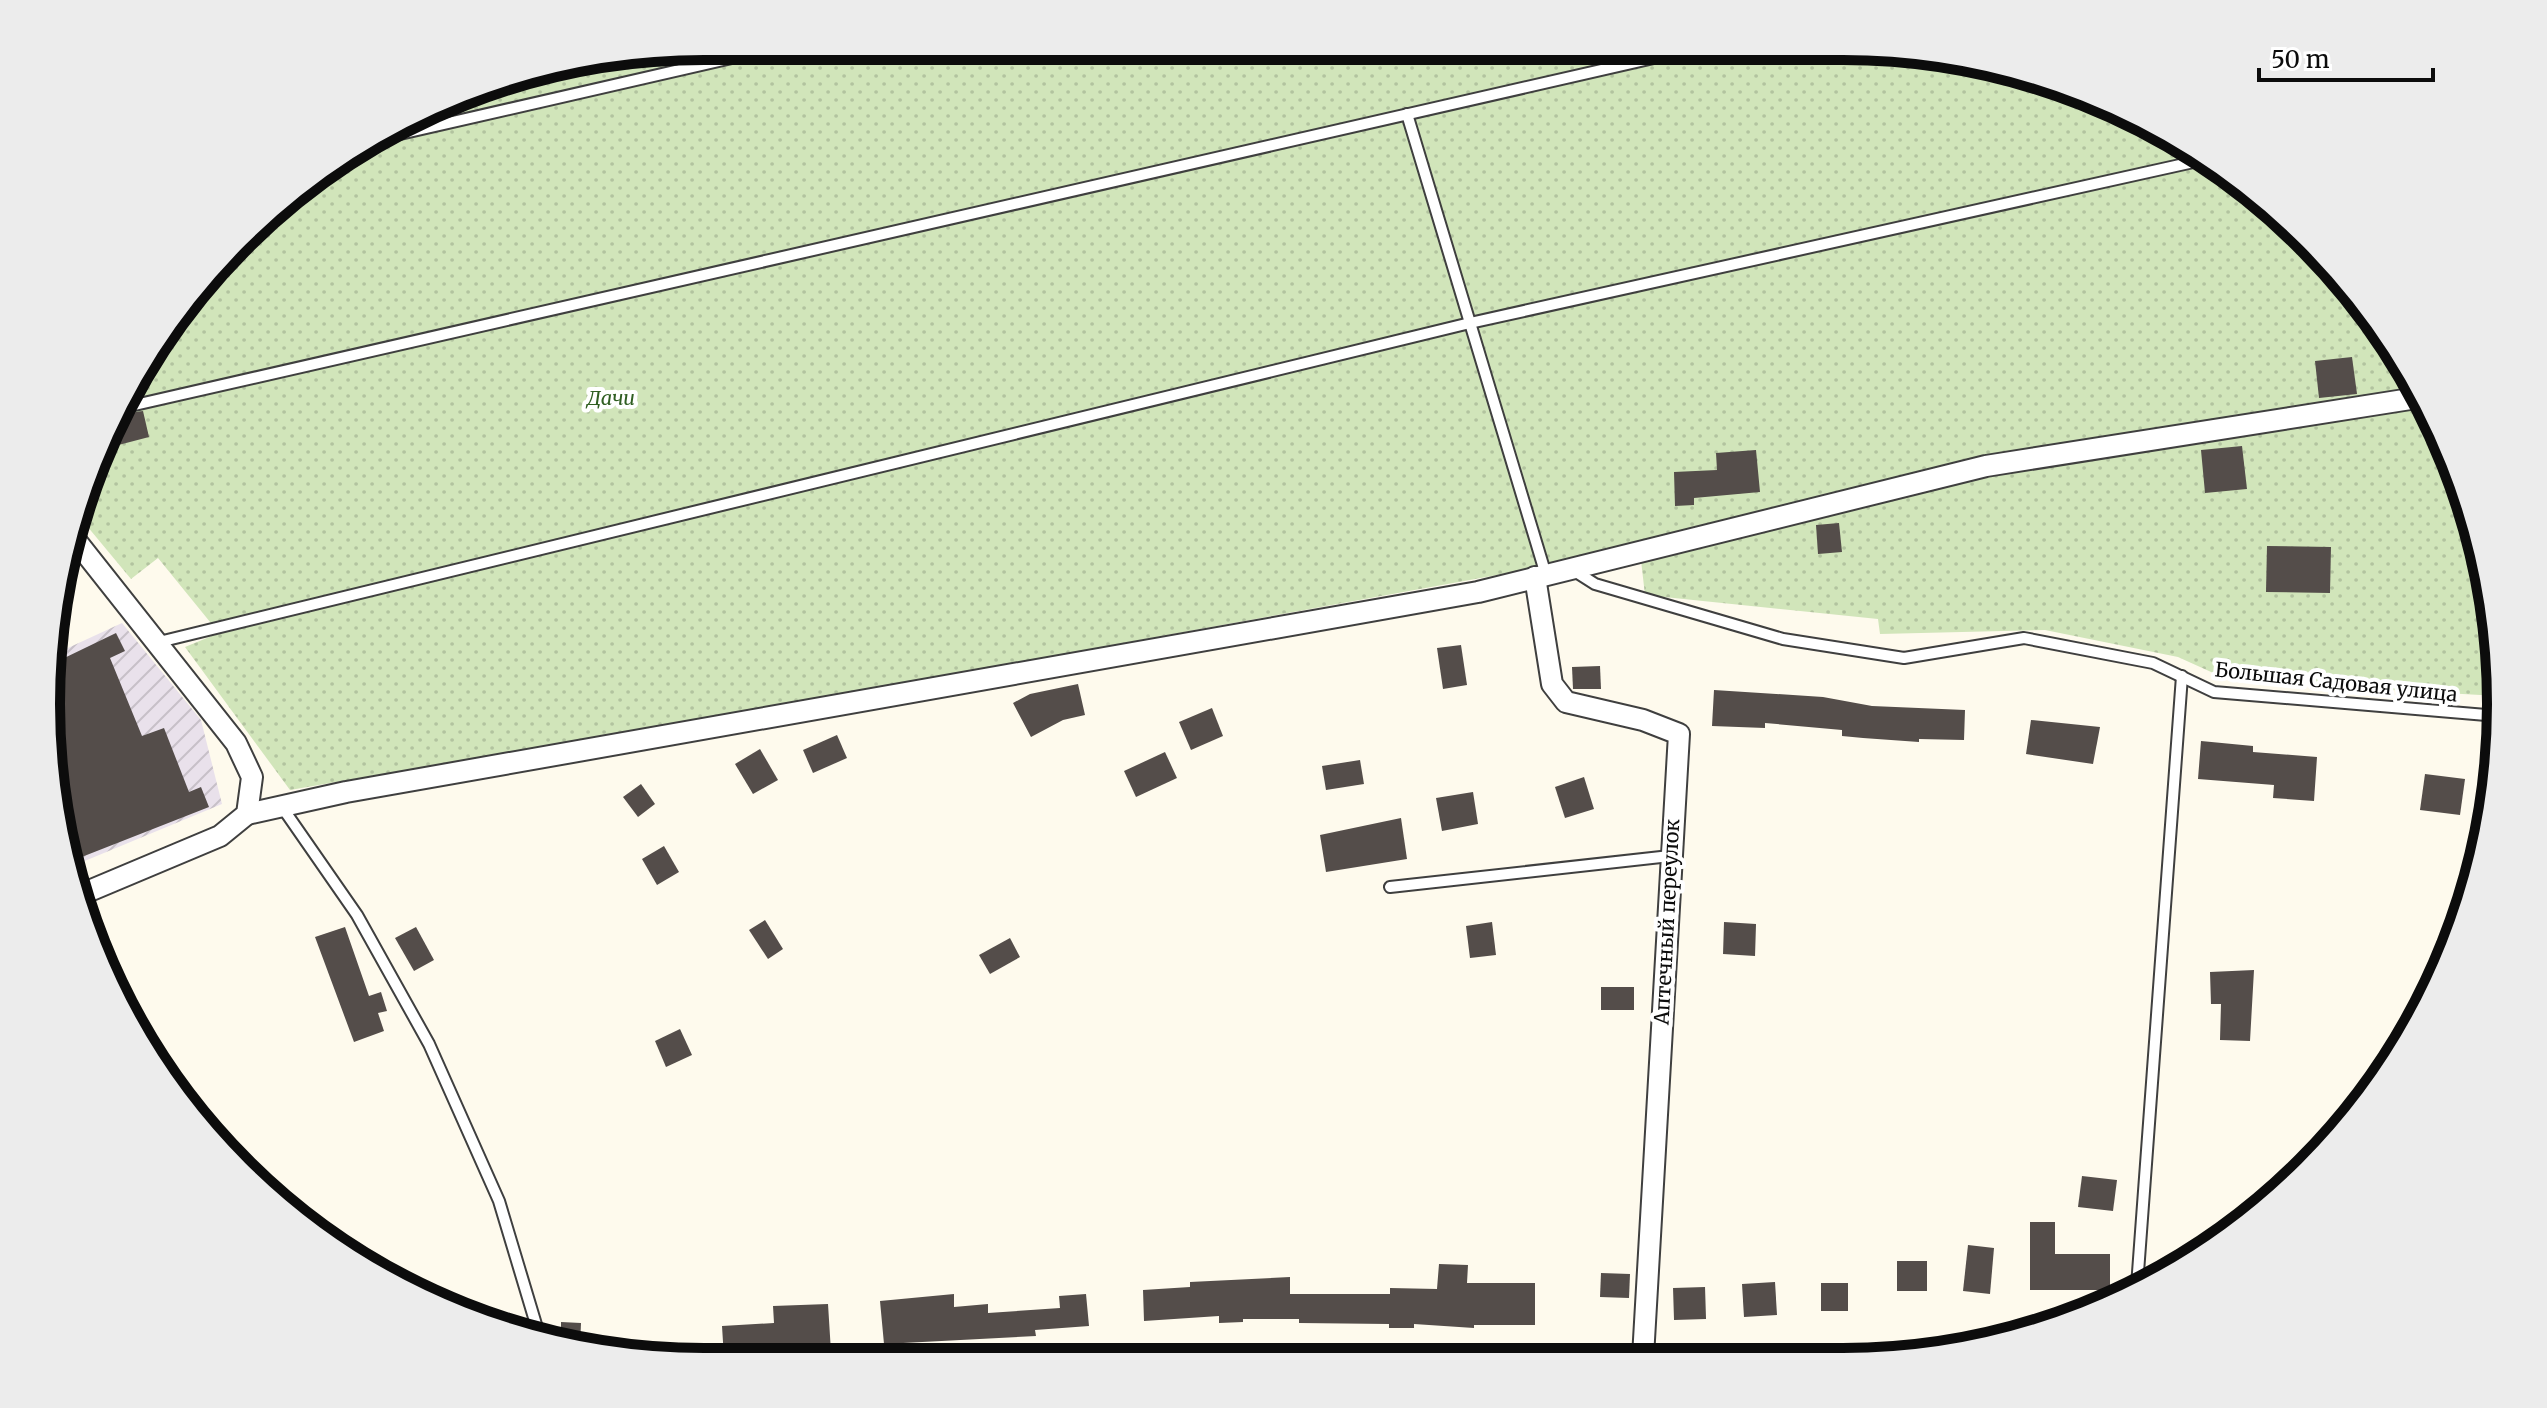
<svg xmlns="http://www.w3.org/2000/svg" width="2547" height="1408" viewBox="0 0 2547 1408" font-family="Merriweather,serif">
  <defs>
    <pattern id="industrial-furrows" width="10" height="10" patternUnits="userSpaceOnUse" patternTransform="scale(2)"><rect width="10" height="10" fill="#e9e1eb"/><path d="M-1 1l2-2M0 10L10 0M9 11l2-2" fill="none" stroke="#c7c0c8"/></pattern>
    <pattern id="garden-dots" width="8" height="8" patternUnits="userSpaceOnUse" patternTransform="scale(2)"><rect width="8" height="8" fill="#d1e5ba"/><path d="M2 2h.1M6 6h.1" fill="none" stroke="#b2c39f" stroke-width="1.8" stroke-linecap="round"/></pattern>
  </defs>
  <rect width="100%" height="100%" fill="#fefaed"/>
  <!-- industrial -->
  <polygon fill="url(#industrial-furrows)" points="122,623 201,720 222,804 75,865 47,747 57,653"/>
  <!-- garden -->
  <polygon fill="url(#garden-dots)" points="704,46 1886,47 2054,81 2172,134 2277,210 2365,304 2433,413 2479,534 2500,661 2498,696 2231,681 2178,657 2045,630 1880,634 1878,619 1645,595 1639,543 1535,568 799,702 290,790 185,647 219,633 158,558 131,579 77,514 157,338 304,182 493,81"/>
  <!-- building -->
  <g fill="#544d4a">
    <polygon points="2352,357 2357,394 2319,398 2315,361"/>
    <polygon points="143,411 149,437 107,448 123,414"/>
    <polygon points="2242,446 2247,489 2205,493 2201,450"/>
    <polygon points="1756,450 1760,492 1694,498 1694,505 1675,506 1674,472 1717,470 1716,453"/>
    <polygon points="1839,523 1842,552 1818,554 1816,525"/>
    <polygon points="2267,546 2331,547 2330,593 2266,592"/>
    <polygon points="116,633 125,651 110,658 142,736 164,728 189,792 201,787 209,807 74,860 47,747 56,662"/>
    <polygon points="1461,645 1467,685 1443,689 1437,648"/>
    <polygon points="1600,666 1601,689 1573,689 1572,667"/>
    <polygon points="1078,684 1085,715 1063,720 1031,737 1013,703 1030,694"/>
    <polygon points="1714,690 1823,697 1872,706 1965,710 1964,740 1919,739 1919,742 1863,738 1842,736 1842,730 1765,723 1765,728 1712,726"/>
    <polygon points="1212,708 1223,736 1191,750 1179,722"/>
    <polygon points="2031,720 2100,727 2093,764 2026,754"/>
    <polygon points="837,735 847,758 813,773 803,750"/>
    <polygon points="2201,741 2253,746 2253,752 2317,757 2314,801 2273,798 2274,785 2198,779"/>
    <polygon points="760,749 778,780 753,794 735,764"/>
    <polygon points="1165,752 1177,778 1136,797 1124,771"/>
    <polygon points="1360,760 1364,784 1326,790 1322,766"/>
    <polygon points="2425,774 2465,779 2460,815 2420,810"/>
    <polygon points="1584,777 1594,809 1565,818 1555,787"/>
    <polygon points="641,784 655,804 638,817 623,797"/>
    <polygon points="1473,792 1478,824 1442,831 1436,798"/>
    <polygon points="1401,818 1407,859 1326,872 1320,835"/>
    <polygon points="664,846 679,872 657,885 642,859"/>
    <polygon points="765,920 783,949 768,959 749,930"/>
    <polygon points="1492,922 1496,955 1470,958 1466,926"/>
    <polygon points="1724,922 1756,924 1755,956 1723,954"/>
    <polygon points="345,927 369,996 381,992 387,1011 378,1013 384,1031 354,1042 315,937"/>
    <polygon points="416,927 434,960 414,971 395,938"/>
    <polygon points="1010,938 1020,957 990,974 979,955"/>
    <polygon points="2254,970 2250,1041 2220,1040 2221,1004 2211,1004 2210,972"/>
    <rect x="1601" y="987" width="33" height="23"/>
    <polygon points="680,1029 692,1055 666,1067 655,1041"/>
    <polygon points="2082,1176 2117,1180 2113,1211 2078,1207"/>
    <polygon points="2030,1222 2055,1222 2055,1254 2110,1254 2110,1290 2030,1290"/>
    <polygon points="1968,1245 1994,1248 1990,1294 1963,1291"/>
    <rect x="1897" y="1261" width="30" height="30"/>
    <polygon points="1439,1264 1468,1265 1467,1283 1535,1283 1535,1325 1474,1325 1474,1328 1414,1324 1414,1328 1389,1328 1389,1324 1299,1323 1299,1319 1243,1319 1243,1322 1219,1323 1219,1316 1144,1321 1143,1290 1190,1287 1190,1282 1290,1277 1290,1294 1390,1294 1390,1288 1437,1289"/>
    <polygon points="1601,1273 1630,1274 1629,1298 1600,1297"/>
    <polygon points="1775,1282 1777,1315 1744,1317 1742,1284"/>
    <rect x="1821" y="1283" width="27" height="28"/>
    <polygon points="1705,1287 1706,1319 1674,1320 1673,1288"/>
    <polygon points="954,1294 954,1307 988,1304 988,1313 1060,1308 1059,1296 1086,1294 1089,1326 1035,1330 1036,1336 884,1344 880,1301"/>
    <polygon points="828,1304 831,1352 748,1353 724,1358 722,1326 774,1323 773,1306"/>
    <polygon points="561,1322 581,1323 580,1347 561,1344"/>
  </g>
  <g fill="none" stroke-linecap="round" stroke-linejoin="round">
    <defs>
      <g id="service">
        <polyline points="1407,114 1546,575"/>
        <polyline points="387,137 784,46"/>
        <polyline points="126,407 1702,47"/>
        <polyline points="1573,570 1595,584 1783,639 1904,658 2024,638 2153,663 2214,692 2498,716"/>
        <polyline points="159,642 1470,323 2207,159"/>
        <polyline points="282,807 357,915 429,1044 499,1201 541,1341"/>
        <polyline points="1390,887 1670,856"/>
        <polyline points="2137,1286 2182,676"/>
      </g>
      <g id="minor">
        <polyline points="69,532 236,743 252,777 247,814 220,836 82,894"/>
        <polyline points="1535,577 1552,684 1566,702 1643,720 1679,734 1643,1357"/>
        <polyline points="247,814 346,792 1478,592 1986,466 2423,397"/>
      </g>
    </defs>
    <!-- service casing -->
    <use href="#service" stroke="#3f3f3f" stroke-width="14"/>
    <!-- minor casing -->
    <use href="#minor" stroke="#3f3f3f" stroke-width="24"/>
    <!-- service -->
    <use href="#service" stroke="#fff" stroke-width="10"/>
    <!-- minor -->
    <use href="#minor" stroke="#fff" stroke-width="20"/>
  </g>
  <g text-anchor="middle" stroke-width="8" stroke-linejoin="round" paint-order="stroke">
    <!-- park labels -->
    <g font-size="20" font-style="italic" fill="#305e22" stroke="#fff">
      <text x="611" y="405">Дачи</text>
    </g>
    <!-- street labels -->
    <g font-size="20" fill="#0c0c0c" stroke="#fff">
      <text transform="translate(2336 682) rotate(6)" y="7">Большая Садовая улица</text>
      <text transform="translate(1667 922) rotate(-87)" y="7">Аптечный переулок</text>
    </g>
  </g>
  <!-- crop -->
  <path d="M0 0H2547V1408H0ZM704 60H1843A644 644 0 0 1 2487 704V704A644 644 0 0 1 1843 1348H704A644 644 0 0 1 60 704V704A644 644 0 0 1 704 60Z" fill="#ececec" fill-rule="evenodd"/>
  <path fill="none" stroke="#0c0c0c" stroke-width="10" d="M704 60H1843A644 644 0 0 1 2487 704V704A644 644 0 0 1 1843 1348H704A644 644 0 0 1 60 704V704A644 644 0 0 1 704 60Z"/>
  <!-- scale -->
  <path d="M2259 68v12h174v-12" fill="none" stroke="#0c0c0c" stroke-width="4"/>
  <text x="2271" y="68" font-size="24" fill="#0c0c0c" stroke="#ffffff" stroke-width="6" paint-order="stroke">50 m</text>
</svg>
